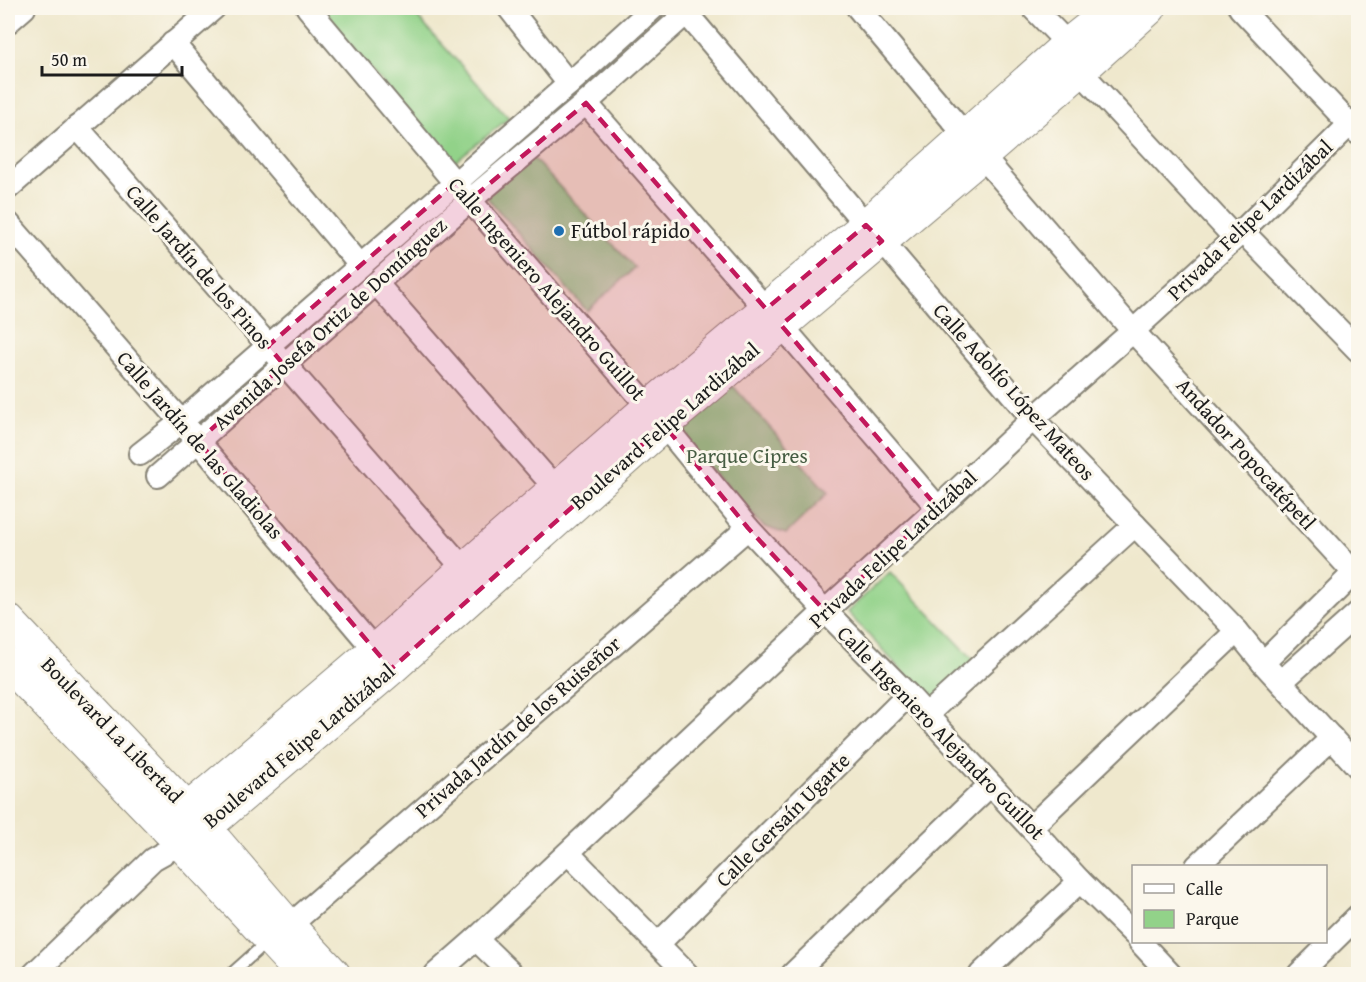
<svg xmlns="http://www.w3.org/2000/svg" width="1366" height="982" viewBox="0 0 1366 982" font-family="'Gentium Book Plus',serif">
  <rect width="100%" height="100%" fill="#fbf7ec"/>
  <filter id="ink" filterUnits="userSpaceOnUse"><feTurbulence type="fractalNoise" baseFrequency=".0167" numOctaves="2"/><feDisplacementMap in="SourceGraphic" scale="12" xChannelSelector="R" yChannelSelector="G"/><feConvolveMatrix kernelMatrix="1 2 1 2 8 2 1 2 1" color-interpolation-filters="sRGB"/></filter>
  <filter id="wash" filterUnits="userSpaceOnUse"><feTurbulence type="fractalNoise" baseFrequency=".008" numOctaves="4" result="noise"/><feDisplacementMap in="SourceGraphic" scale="24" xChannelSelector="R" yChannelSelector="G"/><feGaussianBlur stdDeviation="1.35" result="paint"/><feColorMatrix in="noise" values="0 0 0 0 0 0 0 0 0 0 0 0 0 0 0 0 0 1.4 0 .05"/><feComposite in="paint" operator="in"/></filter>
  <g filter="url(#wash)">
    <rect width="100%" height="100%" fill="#efe8cd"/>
    <!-- green -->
    <g fill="#92d289" stroke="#577752" stroke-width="1.5">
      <polygon points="317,8 409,8 509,118 453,163"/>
      <polygon points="531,156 635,268 587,311 484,194"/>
      <polygon points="733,386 828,493 786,534 763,526 679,435"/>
      <polygon points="890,572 975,661 932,703 847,612"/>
    </g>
  </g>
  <g filter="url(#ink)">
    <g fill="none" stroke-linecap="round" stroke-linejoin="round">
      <defs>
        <polyline id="lane" points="231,974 269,940"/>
        <g id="street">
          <polyline points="308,8 455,183 649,407 748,528 825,611 908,695 1080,881 1134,934"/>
          <polyline points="509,8 569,84"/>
          <polyline points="682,8 866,225 882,241 1033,419 1237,631 1263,663 1358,767"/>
          <polyline points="858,8 965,135"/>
          <polyline points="1033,8 1068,44"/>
          <polyline points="1240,8 1358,133"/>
          <polyline points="8,22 24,8"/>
          <polyline points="173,43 360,265"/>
          <polyline points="1080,71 1235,238"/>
          <polyline points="586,103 766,309"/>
          <polyline points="77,127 464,569"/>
          <polyline points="982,156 1133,331 1358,577"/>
          <polyline points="8,188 214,8"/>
          <polyline points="8,223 198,441 384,661"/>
          <polyline points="1242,231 1358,350"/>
          <polyline points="376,283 556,489"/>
          <polyline points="781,325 938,508"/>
          <polyline points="140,454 181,422 569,84 653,8"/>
          <polyline points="158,476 198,441 470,200 586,103 692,8"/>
          <polyline points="1263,663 1358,569"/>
          <polyline points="1281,682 1358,613"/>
          <polyline points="926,715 1135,525"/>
          <polyline points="1031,827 1237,631"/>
          <polyline points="568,853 687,974"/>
          <polyline points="1197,866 1332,738"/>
          <polyline points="289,926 748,528"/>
          <polyline points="476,939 512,974"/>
          <polyline points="1140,942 1170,974"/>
          <polyline points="658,944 908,695"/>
          <polyline points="34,974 153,859 180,844"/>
          <polyline points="436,974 476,939 825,611 938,508 1033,419 1133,331 1235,238 1350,124"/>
          <polyline points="793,974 990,785"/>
          <polyline points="981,974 1080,881"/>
          <polyline points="1299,974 1358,916"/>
        </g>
        <g id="secondary">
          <polyline points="8,620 205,828 289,926 334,974"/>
          <polyline points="8,664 167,829 302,974"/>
          <polyline points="167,829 188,809 375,650 464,569 649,407 866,225 1068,44 1113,8"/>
          <polyline points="180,844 205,828 391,669 664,425 982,156 1080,71 1150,8"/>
        </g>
      </defs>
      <!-- lane casing -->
      <use href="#lane" stroke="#868274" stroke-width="14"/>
      <!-- street casing -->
      <use href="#street" stroke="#868274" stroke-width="26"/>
      <!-- secondary casing -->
      <use href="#secondary" stroke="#868274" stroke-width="34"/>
      <!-- lane -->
      <use href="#lane" stroke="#fff" stroke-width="10"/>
      <!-- street -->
      <use href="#street" stroke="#fff" stroke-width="22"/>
      <!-- secondary -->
      <use href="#secondary" stroke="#fff" stroke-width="32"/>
    </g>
  </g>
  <!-- marked area -->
  <path fill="#c2185b" fill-opacity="0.2" stroke="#c2185b" stroke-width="4.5" stroke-dasharray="12 8" stroke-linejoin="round" d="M586,103L766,309L866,225L882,241L781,325L938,508L825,611L748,528L664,425L391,669L198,441L284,365L268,346L455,183L470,200Z"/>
  <!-- markers -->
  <circle fill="#1f6fb2" stroke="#fbf7ec" stroke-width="2" cx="559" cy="231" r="6"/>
  <g text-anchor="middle" stroke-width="6" stroke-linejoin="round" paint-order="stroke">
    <!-- street labels -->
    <g font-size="21" fill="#1c1c1c" stroke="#fbf7ec">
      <text transform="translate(1250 220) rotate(-44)" y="7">Privada Felipe Lardizábal</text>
      <text transform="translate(199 267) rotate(49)" y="7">Calle Jardín de los Pinos</text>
      <text transform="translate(547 289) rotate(49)" y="7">Calle Ingeniero Alejandro Guillot</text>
      <text transform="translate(330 324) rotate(-42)" y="7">Avenida Josefa Ortiz de Domínguez</text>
      <text transform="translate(1014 392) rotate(48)" y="7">Calle Adolfo López Mateos</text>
      <text transform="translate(665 426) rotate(-41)" y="7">Boulevard Felipe Lardizábal</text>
      <text transform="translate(200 445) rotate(49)" y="7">Calle Jardín de las Gladiolas</text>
      <text transform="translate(1246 454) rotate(48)" y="7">Andador Popocatépetl</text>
      <text transform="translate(893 549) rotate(-43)" y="7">Privada Felipe Lardizábal</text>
      <text transform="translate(518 727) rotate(-41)" y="7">Privada Jardín de los Ruiseñor</text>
      <text transform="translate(112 730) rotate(46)" y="7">Boulevard La Libertad</text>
      <text transform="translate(941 733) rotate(46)" y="7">Calle Ingeniero Alejandro Guillot</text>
      <text transform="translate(299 746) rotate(-40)" y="7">Boulevard Felipe Lardizábal</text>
      <text transform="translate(783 820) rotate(-45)" y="7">Calle Gersaín Ugarte</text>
    </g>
    <!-- poi labels -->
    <g font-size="21" fill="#1c1c1c" stroke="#fbf7ec" text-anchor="start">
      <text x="571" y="238">Fútbol rápido</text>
    </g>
    <!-- park labels -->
    <g font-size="21" fill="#455c42" stroke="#fbf7ec">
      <text x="747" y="463">Parque Cipres</text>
    </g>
  </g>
  <!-- margin -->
  <rect width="1366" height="982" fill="none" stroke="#fbf7ec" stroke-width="30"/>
  <!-- legend -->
  <rect x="1132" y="865" width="195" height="78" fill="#fbf7ec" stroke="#a29f99" stroke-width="1.5"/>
  <rect x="1144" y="884" width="30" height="9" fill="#ffffff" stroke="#a29f99" stroke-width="1.5"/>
  <text x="1186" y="895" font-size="18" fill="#1c1c1c">Calle</text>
  <rect x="1144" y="910" width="30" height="18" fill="#92d289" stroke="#a29f99" stroke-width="1.5"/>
  <text x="1186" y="925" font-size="18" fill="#1c1c1c">Parque</text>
  <!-- scale -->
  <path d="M42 66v9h140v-9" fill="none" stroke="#1c1c1c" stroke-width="3"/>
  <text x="51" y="66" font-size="18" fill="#1c1c1c" stroke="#fbf7ec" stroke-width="4.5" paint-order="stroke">50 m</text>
</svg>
